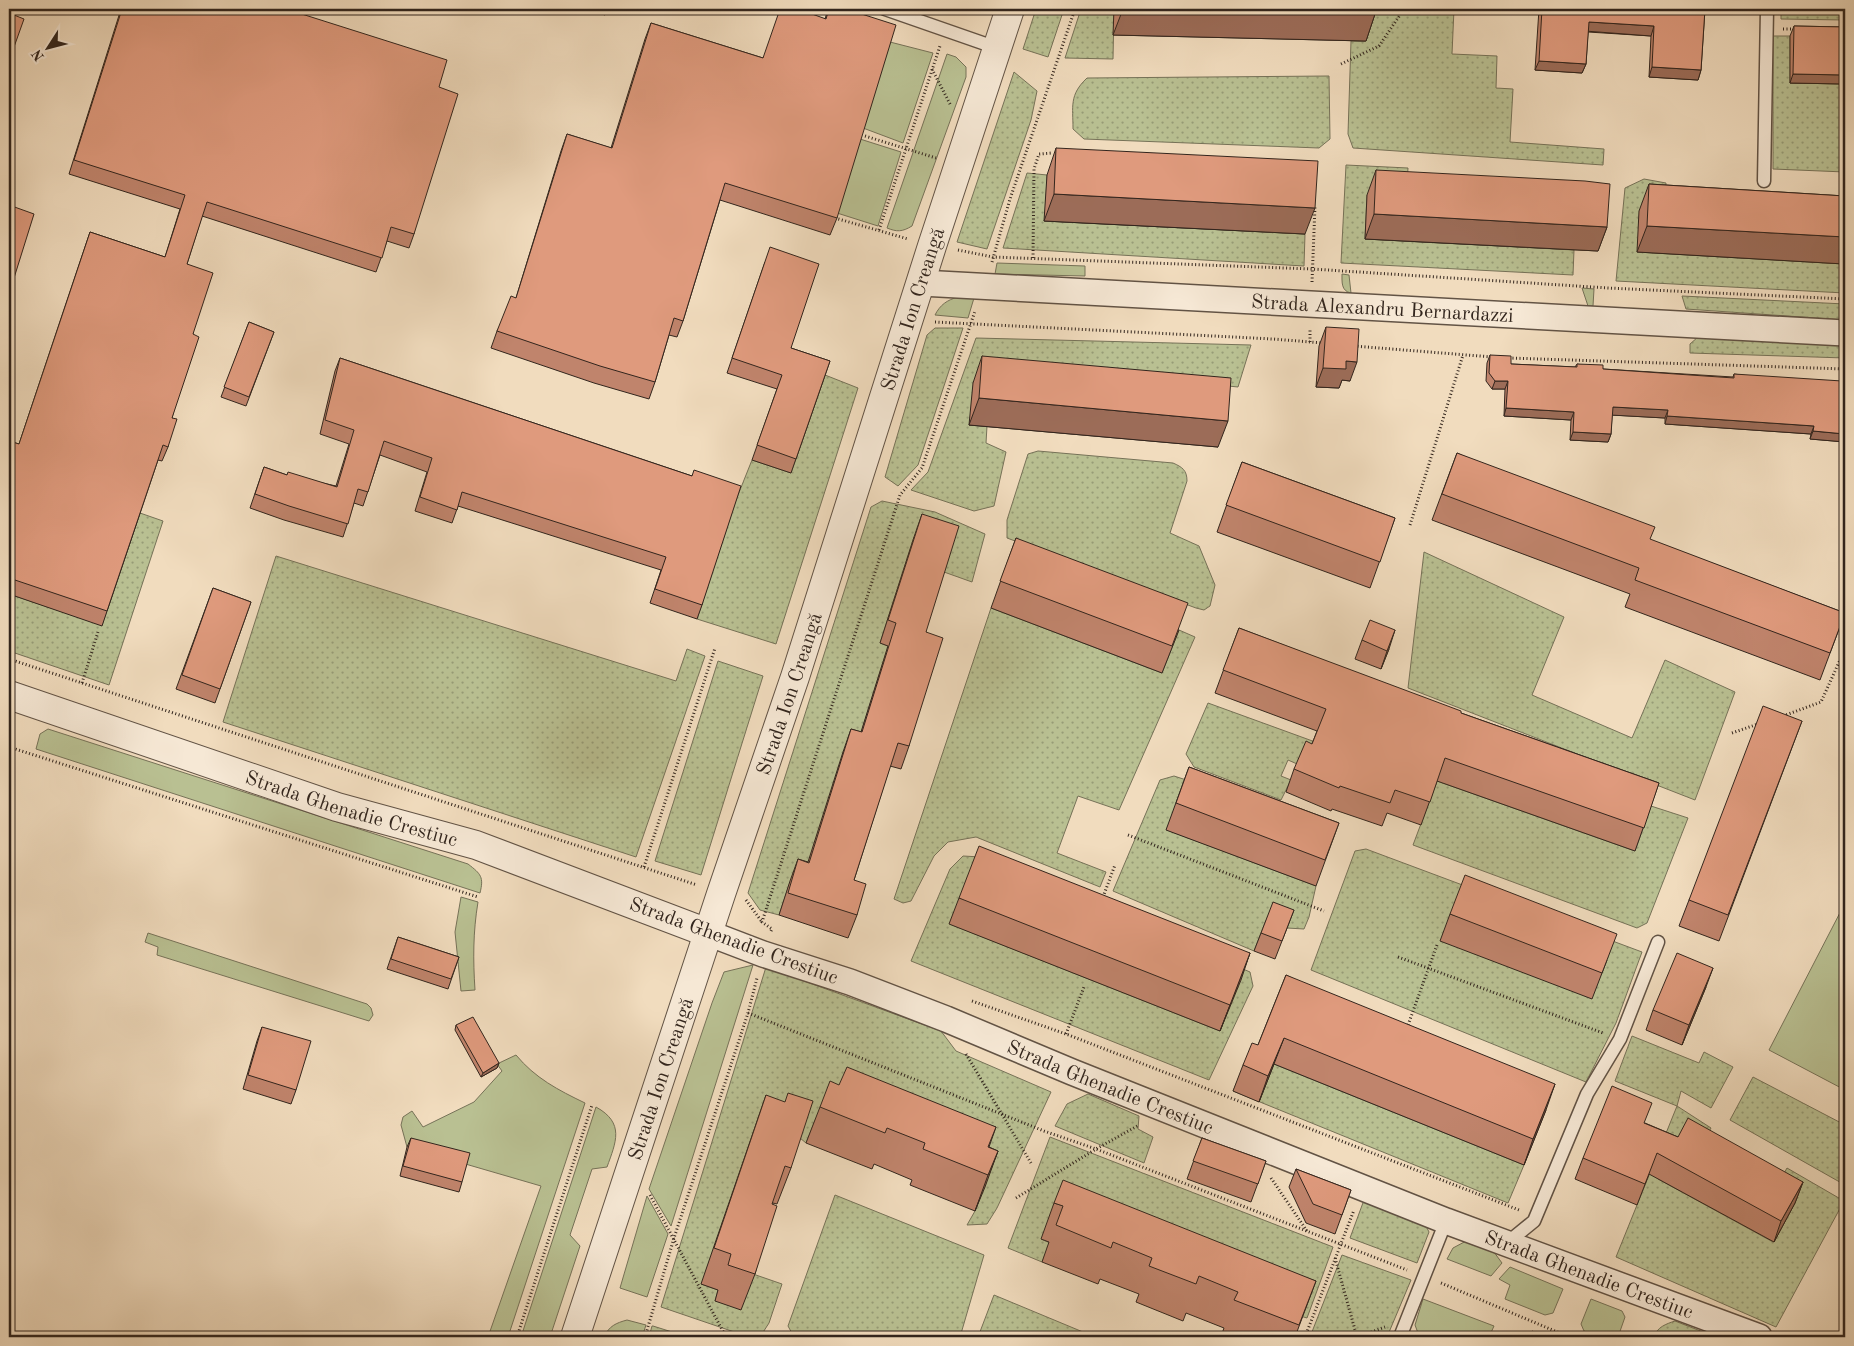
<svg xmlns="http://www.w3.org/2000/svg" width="1854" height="1346" viewBox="0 0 1854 1346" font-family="'Old Standard TT',serif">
  <defs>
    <pattern id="park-dots" width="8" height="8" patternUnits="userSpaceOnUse" patternTransform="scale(1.25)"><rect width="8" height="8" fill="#b9c092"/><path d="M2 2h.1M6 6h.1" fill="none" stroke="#979c77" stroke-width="1.8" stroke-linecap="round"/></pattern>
  </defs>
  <rect width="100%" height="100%" fill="#f1dcbe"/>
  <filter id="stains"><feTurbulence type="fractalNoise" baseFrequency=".004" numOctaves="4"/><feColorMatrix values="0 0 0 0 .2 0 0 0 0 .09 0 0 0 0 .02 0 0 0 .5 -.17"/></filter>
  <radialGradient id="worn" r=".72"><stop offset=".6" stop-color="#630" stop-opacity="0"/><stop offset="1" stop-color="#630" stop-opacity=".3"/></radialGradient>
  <!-- grass -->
  <g fill="#b9c092" stroke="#767258">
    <polygon points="890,42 933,53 903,143 863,128"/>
    <path d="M947,54L956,57L966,67V77L912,226C902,232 897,232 887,228Z"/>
    <polygon points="860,139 901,152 878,226 837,213"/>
    <polygon points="997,263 1085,266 1085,276 995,274"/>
    <path d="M1342,274L1349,275L1351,293C1341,291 1342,282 1342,274Z"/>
    <polygon points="1582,288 1594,289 1593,306 1588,306"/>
    <path d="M958,297L974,298L968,318L935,315C940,305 947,300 958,297Z"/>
    <path d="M48,729L468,864C481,874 484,877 480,893L36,749L40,734Z"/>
    <path d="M461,897L478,902C473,932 473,960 475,990L461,991L455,932Z"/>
    <polygon points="1845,903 1845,1090 1769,1050"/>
    <polygon points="148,933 367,1004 371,1008 373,1015 369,1021 157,955 158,947 145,942"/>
    <polygon points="753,965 671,1226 649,1189 712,1003 724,972"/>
    <path d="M516,1055C535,1078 558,1090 585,1103L508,1337H488L541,1186L407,1147L401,1125L403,1117L412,1111L423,1127L474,1102L502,1071L497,1064Z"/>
    <path d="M596,1107C625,1123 616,1142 607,1167L592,1169L570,1235L580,1246L550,1337H521Z"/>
    <polygon points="647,1196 668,1234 647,1297 620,1288"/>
    <polygon points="1468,1240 1491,1248 1502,1263 1491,1276 1447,1259 1453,1248"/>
    <polygon points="1510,1267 1563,1289 1553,1313 1545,1315 1505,1299 1510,1285 1499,1279"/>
    <polygon points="1423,1299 1494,1326 1489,1337 1423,1337 1418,1333 1415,1325"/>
    <polygon points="1591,1299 1622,1311 1625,1317 1618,1337 1600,1337 1584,1331 1581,1324"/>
    <path d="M627,1320L646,1325L642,1337H604C609,1326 616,1323 627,1320Z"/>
  </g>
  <!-- park -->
  <g fill="url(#park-dots)" stroke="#767258">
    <polygon points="1036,9 1064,9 1048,57 1023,49"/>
    <polygon points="1081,9 1114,9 1113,59 1065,58"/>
    <polygon points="1366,9 1454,9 1452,54 1497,56 1496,88 1513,89 1510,142 1604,149 1603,165 1353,148 1348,134 1351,41 1365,41"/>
    <polygon points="1781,9 1845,9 1845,20 1781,19"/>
    <polygon points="1773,36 1790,36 1790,83 1845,84 1845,172 1773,169"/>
    <polygon points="1014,72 1037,91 1031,120 987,249 957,242"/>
    <path d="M1329,76L1330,139L1319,148L1084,139L1073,129C1073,106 1069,95 1087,78Z"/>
    <polygon points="1346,165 1408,168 1406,197 1367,195 1365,239 1574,250 1573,275 1341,263"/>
    <polygon points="1027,173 1047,175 1045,221 1305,234 1304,266 1003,248"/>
    <polygon points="1644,179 1666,183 1664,212 1845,238 1845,293 1616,281 1625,188"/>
    <polygon points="1682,296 1845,304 1845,320 1686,309"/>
    <polygon points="935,328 963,328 918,465 898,486 885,477 927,335"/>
    <polygon points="1698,337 1845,345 1845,358 1690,353 1690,344"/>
    <polygon points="976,338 1251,345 1238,387 1189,382 969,425 987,426 986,443 1006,452 994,506 974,511 911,490 928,472"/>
    <polygon points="825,375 858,388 776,644 697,619 736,500 752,460 791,473"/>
    <path d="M1038,451L1173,463C1182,467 1187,470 1187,481L1170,533L1199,546L1215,585L1210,606L1204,610L1196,608L1007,538V520L1028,454Z"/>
    <polygon points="882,501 935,512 985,534 972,582 944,572 914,537 880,643 888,646 821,862 790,882 779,915 760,910 748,893 871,507"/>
    <polygon points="140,513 163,521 109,685 9,651 9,594 102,625"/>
    <polygon points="1424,552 1564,617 1532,695 1632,738 1665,660 1735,692 1695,800 1408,688"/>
    <polygon points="276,556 676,681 687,649 705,656 636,857 223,722"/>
    <polygon points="991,608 1162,673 1179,630 1195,637 1119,810 1078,796 1057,853 1106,872 1100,887 976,837 948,842 934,856 911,901 903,903 894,899"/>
    <polygon points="718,661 763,676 701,875 655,861"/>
    <polygon points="1208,703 1362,759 1304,767 1288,760 1281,776 1291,780 1281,800 1194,767 1186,754"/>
    <polygon points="1174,776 1211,788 1180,794 1167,830 1316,886 1309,917 1304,929 1287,928 1266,920 1254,951 1113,891 1160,780"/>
    <polygon points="1437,781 1635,851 1651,806 1688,818 1647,923 1637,928 1413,845"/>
    <polygon points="1366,849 1642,952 1616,1023 1586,1082 1311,970 1355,851"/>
    <polygon points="963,856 981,857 950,924 1220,1031 1240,979 1106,910 1250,972 1253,986 1209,1080 911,961 950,869"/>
    <polygon points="766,967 941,1031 956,1051 1051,1092 997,1208 987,1224 967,1225 975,1211 816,1118 806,1143 800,1138 701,1284 718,1290 715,1301 753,1274 782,1284 769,1323 760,1337 749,1337 661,1307"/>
    <polygon points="1632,1036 1699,1063 1704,1052 1733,1067 1711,1108 1681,1091 1677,1106 1711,1128 1699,1150 1658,1179 1773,1242 1774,1191 1787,1168 1844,1201 1776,1327 1616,1257 1677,1106 1615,1081"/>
    <polygon points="1249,1054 1524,1165 1508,1203 1233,1091"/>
    <polygon points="1753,1077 1845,1125 1845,1185 1730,1120"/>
    <polygon points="1088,1094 1139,1116 1138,1129 1153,1137 1144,1163 1055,1126 1067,1104"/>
    <polygon points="1050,1137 1333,1247 1307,1318 1041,1239 1050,1243 1042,1262 1008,1248"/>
    <polygon points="835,1195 984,1255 960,1337 794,1337 788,1326"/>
    <polygon points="1364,1200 1424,1222 1429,1232 1417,1263 1350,1238"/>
    <polygon points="1342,1255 1411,1280 1387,1337 1310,1337"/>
    <polygon points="994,1295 1095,1337 978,1337"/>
    <path d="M1675,1321L1716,1337H1654C1657,1327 1666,1324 1675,1321Z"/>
    <polygon points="652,1326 653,1326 688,1337 649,1337"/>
  </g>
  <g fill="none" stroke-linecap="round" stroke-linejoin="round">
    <defs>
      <g id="service">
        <polyline points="885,9 997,48"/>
        <polyline points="1764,181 1767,9"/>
        <polyline points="1507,1243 1534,1221 1587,1094 1620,1039 1658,942"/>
        <polyline points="1400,1337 1446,1221"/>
      </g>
      <g id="minor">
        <path id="s1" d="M921,283L1845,333"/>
        <path id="s2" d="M708,933L763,954L850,982L946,1019L1072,1072L1446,1221L1759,1337"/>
      </g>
      <g id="tertiary">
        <path id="s3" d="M9,695L337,807L476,845L708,933"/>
        <path id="s4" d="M575,1337L721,894L795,677L932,246L1010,9"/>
      </g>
    </defs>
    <!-- service casing -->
    <use href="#service" stroke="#625345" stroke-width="15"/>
    <!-- minor casing -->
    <use href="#minor" stroke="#625345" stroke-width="28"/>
    <!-- tertiary casing -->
    <use href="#tertiary" stroke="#625345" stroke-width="30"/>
    <!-- path -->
    <g stroke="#32251d" stroke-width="3" stroke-dasharray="1 2.5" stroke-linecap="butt">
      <polyline points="1783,29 1797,29"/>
      <polyline points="1341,64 1379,46 1402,12 1401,9"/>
      <polyline points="932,69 951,106"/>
      <polyline points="865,136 936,158"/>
      <polyline points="835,218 908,239"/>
      <polyline points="879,230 940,46"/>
      <polyline points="958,250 993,257 1312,269 1608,288 1845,299"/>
      <polyline points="1033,258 1034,169 1039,154 1052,153"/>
      <polyline points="992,262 1010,199 1075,9"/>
      <polyline points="1312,282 1315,206"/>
      <polyline points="935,322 1273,339 1323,343"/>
      <polyline points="1310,342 1310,328"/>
      <polyline points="1354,346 1492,357"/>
      <polyline points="1509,358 1845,369"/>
      <polyline points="1410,525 1463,355"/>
      <polyline points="9,659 697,885"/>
      <polyline points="82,683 98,632"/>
      <polyline points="1783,716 1821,702 1845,649"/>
      <polyline points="1732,733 1758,724"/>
      <polyline points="9,747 478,897"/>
      <polyline points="1128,835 1324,911"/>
      <polyline points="644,867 715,648"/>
      <polyline points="1103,897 1115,865"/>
      <polyline points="746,900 762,922"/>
      <polyline points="771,931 772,929 762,922 900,495 922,468 975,311"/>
      <polyline points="1398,957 1603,1033"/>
      <polyline points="972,1001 1066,1034 1519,1210"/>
      <polyline points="748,1013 1044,1131 1096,1149 1407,1270"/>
      <polyline points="1408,1025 1437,945"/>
      <polyline points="1066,1034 1084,987"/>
      <polyline points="966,1054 1031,1163"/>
      <polyline points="1271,1178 1307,1231"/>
      <polyline points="650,1195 726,1337"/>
      <polyline points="1016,1198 1096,1149 1139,1125"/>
      <polyline points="1335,1258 1357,1337"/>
      <polyline points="1441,1283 1569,1337"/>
      <polyline points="517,1337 592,1105"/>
      <polyline points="645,1337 674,1238 748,1013 757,978"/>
      <polyline points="1305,1337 1354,1210"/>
      <polyline points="1358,1337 1385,1327"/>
    </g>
    <!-- service -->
    <use href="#service" stroke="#f6e8d5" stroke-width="12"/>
    <!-- minor -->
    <use href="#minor" stroke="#f6e8d5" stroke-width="25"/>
    <!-- tertiary -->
    <use href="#tertiary" stroke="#f6e8d5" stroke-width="28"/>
  </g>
  <!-- wall -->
  <g fill="#c0846c" stroke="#32251d">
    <polygon points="121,9 286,9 439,87 414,234 409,248 387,241 376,272 202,216 187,264 193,334 172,418 168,447 162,461 158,460 102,626 9,594 9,441 19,444 90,232 165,257 180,209 69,174"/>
    <polygon points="586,9 608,9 605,15"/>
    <polygon points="828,9 837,218 830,235 720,200 683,321 677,337 669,335 655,382 649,399 594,383 491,348 497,331 516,298 561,151 567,134 611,148 645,39 651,23 763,58 825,19"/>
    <polygon points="1114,9 1375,9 1375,14 1366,41 1113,35"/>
    <polygon points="1539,9 1705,9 1701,70 1698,80 1649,77 1651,36 1588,32 1586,64 1582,73 1535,70"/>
    <polygon points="1794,26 1845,27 1845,84 1790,83 1790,36"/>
    <polygon points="1056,148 1305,234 1044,221 1047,175"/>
    <polygon points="1376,170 1607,227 1598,251 1365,239 1367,195"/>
    <polygon points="1649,184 1845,196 1845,260 1844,264 1637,252 1639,211"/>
    <polygon points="765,262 791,348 830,361 791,473 752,460 777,389 727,373"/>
    <polygon points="249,322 274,332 246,406 221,397"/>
    <polygon points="1326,327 1350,381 1342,380 1339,388 1316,387 1319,346"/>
    <polygon points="1490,355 1511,364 1575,367 1577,364 1603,369 1733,377 1734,374 1845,389 1845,442 1810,439 1811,434 1665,424 1665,418 1612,415 1611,434 1608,442 1570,440 1571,420 1504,416 1505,389 1492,389 1486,381 1487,363"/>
    <polygon points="982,356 1218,447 969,425 973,383"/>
    <polygon points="340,358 692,476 702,605 697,619 650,603 661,570 458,506 452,523 415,511 427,472 380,455 363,506 354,503 343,537 284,520 250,508 264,467 287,475 336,486 349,444 320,434 335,371"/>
    <polygon points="1457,453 1650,540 1845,613 1820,680 1625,607 1630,594 1432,520"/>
    <polygon points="1242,462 1395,518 1370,588 1217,532"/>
    <polygon points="922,514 926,632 909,746 901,769 890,766 854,880 857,915 848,938 779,915 790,881 798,859 808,862 843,752 851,729 861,732 888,646 880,643 914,537"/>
    <polygon points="1016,538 1179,630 1162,673 991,608"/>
    <polygon points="213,588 251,602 215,703 176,689"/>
    <polygon points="1239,628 1461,713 1659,783 1635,851 1437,781 1421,825 1387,813 1382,826 1332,809 1331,811 1286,792 1294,769 1312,744 1317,731 1215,693"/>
    <polygon points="1362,640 1389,649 1381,669 1355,659"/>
    <polygon points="1802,721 1719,941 1679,926 1689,900"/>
    <polygon points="1189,767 1339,823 1316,886 1166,830"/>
    <polygon points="959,898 1250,953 1220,1031 949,924"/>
    <polygon points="1294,910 1275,959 1254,951 1261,933"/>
    <polygon points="1450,914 1607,960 1592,999 1440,941"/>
    <polygon points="398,937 459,957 448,989 387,969"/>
    <polygon points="1286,975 1546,1110 1524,1165 1274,1064 1259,1102 1233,1091 1243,1065 1258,1045"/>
    <polygon points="1706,987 1682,1045 1646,1030 1653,1010"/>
    <polygon points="456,1025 499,1063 497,1068 481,1077 455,1030"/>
    <polygon points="262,1027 296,1090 291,1104 243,1089 257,1041"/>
    <polygon points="839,1085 996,1127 989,1147 998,1151 975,1211 910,1185 912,1180 874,1164 872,1169 806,1143 820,1107"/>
    <polygon points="766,1095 791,1168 777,1204 773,1203 755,1274 741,1310 715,1301 718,1290 701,1284"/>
    <polygon points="1645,1123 1678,1137 1803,1182 1795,1203 1774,1242 1649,1174 1637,1205 1575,1179 1583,1158"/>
    <polygon points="411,1138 462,1182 459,1192 400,1176 407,1147"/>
    <polygon points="1202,1138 1266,1161 1251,1202 1187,1179"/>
    <polygon points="1296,1169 1351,1190 1335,1234 1306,1223 1289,1187"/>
    <polygon points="1054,1203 1316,1281 1295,1337 1224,1337 1221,1336 1224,1328 1186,1313 1183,1321 1136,1302 1139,1294 1100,1279 1098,1284 1042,1262 1049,1242 1041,1239"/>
  </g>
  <!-- shaded-wall -->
  <g fill="#9c6c58" stroke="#32251d">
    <polygon points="1123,9 1375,14 1366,41 1113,35"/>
    <polygon points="1589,22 1654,26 1651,36 1585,31"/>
    <polygon points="1539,61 1586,64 1582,73 1535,70"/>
    <polygon points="1652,67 1701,70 1698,80 1649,77"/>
    <polygon points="1793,74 1845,75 1845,84 1790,83"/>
    <polygon points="1054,194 1315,208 1305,234 1044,221"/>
    <polygon points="1374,214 1607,227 1598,251 1365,239"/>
    <polygon points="1647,226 1845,237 1845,260 1844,264 1637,252"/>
    <polygon points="1346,361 1357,362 1350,381 1342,380 1339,388 1316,387 1323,368"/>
    <polygon points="1495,381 1508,381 1505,389 1492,389"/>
    <polygon points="979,398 1228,421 1218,447 969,425"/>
    <polygon points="1613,407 1668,410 1665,418 1610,415"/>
    <polygon points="1506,408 1574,412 1571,420 1504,416"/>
    <polygon points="1667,416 1814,426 1811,434 1665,424"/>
    <polygon points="1813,431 1845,434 1845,442 1810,439"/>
    <polygon points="1573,432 1611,434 1608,442 1570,440"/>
    <polygon points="1395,630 1389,649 1381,669 1387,651"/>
    <polygon points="1250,953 1241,980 1220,1031"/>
    <polygon points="1713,968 1706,987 1682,1045 1689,1025"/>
    <polygon points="1284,1038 1274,1064 1259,1102 1268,1076"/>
    <polygon points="499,1063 497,1068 481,1077 483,1073"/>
    <polygon points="1555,1084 1546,1110 1524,1165 1533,1139"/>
    <polygon points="998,1151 985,1187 975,1211 988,1175"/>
    <polygon points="1803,1182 1795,1203 1774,1242 1781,1221"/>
  </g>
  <!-- building -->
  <g fill="#df9a7d" stroke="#32251d">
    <polygon points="122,9 286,9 447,60 439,87 458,94 414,234 391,227 382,258 207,202 187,264 213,273 193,334 199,337 172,418 177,419 168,447 163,445 107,611 9,578 9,441 19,444 90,232 165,257 185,195 74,160"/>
    <polygon points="780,9 798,9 826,19 829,9 846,9 896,25 837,218 725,183 683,321 674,318 655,382 600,366 497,331 511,296 516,298 567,134 612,148 651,23 763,58"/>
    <polygon points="1124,9 1375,9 1375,14"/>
    <polygon points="1542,9 1705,9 1701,70 1652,67 1654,26 1589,22 1586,64 1539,61"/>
    <polygon points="9,13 24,19 9,61"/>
    <polygon points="1794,26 1845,27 1845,75 1793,74"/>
    <polygon points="1056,148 1318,161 1315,208 1054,194"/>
    <polygon points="1376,170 1585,181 1610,184 1607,227 1374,214"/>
    <polygon points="1649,184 1845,196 1845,237 1647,226"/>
    <polygon points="9,205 34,214 9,294"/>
    <polygon points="770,247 819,264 791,348 830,361 796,459 757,445 782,375 732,358"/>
    <polygon points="249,322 274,332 249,397 224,387"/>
    <polygon points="1326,327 1359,329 1357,362 1346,361 1346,369 1323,368"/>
    <polygon points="1490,355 1511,356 1511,364 1577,367 1577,364 1603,365 1603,369 1734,378 1734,374 1842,381 1842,389 1845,389 1845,434 1813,431 1814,426 1667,416 1668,410 1613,407 1611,434 1573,432 1574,412 1506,408 1508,381 1495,381 1489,373"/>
    <polygon points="982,356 1231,378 1228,421 979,398"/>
    <polygon points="340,358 692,476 694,470 741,486 702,605 655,589 666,557 462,492 457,510 420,497 432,458 384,441 368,492 358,489 348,524 289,506 255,494 264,467 287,475 288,472 337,487 354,430 325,420"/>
    <polygon points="1457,453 1655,527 1650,539 1845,613 1830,653 1635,580 1639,568 1442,494"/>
    <polygon points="1242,462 1395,518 1380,562 1226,505"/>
    <polygon points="922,514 959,526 926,632 943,638 909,746 898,743 854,880 866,884 857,915 788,893 798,859 809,863 851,729 862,732 896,623 888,620"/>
    <polygon points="1016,538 1188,603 1172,646 1000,581"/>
    <polygon points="213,588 251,602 220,689 182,675"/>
    <polygon points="1370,620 1395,630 1387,651 1362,640"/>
    <polygon points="1239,628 1461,711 1461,713 1659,783 1644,828 1445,758 1430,802 1395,790 1390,803 1340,786 1339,788 1294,769 1306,741 1312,744 1326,709 1223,670"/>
    <polygon points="1763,706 1802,721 1728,915 1689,900"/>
    <polygon points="1189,767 1339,823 1325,860 1176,803"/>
    <polygon points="979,846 1250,953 1230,1005 959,898"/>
    <polygon points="1465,875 1617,934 1602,973 1450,914"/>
    <polygon points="1273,902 1294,910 1282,941 1261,933"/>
    <polygon points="398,937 459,957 451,979 391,959"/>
    <polygon points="1677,953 1713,968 1689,1025 1653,1010"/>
    <polygon points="1286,975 1555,1084 1533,1139 1284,1038 1268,1076 1243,1065 1252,1043 1258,1045"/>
    <polygon points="473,1017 499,1063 483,1073 456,1025"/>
    <polygon points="262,1027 311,1041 296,1090 248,1075"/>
    <polygon points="847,1067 996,1127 988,1147 998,1151 988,1175 923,1149 925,1143 887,1128 885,1133 820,1107 830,1081 839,1085"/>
    <polygon points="1612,1086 1652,1103 1644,1123 1678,1137 1688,1118 1803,1182 1781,1221 1657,1153 1645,1184 1583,1158"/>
    <polygon points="788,1093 813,1101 791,1168 785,1166 772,1204 777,1206 755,1274 728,1265 731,1254 714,1248 766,1095 785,1102"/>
    <polygon points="411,1138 470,1153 462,1182 403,1166"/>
    <polygon points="1202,1138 1266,1161 1258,1184 1193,1161"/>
    <polygon points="1296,1169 1351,1190 1342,1215 1313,1204"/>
    <polygon points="1063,1180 1316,1281 1299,1325 1234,1300 1238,1292 1199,1276 1196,1284 1149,1266 1152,1258 1113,1242 1111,1248 1056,1225 1063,1206 1054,1203"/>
    <polygon points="1532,1331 1548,1337 1530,1337"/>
  </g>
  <g text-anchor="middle" stroke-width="4" stroke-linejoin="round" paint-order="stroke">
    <!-- street labels -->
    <g font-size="20" fill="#32251d" stroke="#f6e8d5">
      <text dy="7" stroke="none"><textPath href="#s1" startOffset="462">Strada Alexandru Bernardazzi</textPath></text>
      <text dy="7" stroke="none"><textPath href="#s4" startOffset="1082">Strada Ion Creangă</textPath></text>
      <text dy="7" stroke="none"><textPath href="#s4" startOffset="678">Strada Ion Creangă</textPath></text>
      <text dy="7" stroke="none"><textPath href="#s3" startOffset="361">Strada Ghenadie Crestiuc</textPath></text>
      <text transform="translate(734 940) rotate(20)" y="7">Strada Ghenadie Crestiuc</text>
      <text dy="7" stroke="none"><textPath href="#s4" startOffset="272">Strada Ion Creangă</textPath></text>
      <text dy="7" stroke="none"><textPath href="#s2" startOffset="431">Strada Ghenadie Crestiuc</textPath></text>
      <text dy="7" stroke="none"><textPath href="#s2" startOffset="945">Strada Ghenadie Crestiuc</textPath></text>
    </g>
  </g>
  <!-- margin -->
  <rect width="1854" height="1346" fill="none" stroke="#f1dcbe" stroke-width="30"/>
  <rect x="10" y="10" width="1834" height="1326" fill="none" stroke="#32251d" stroke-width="2.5"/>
  <rect x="15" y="15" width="1824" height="1316" fill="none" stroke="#32251d"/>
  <!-- north arrow -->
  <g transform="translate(48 48) rotate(234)" stroke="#f6e8d5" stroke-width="4" paint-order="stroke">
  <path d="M0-4L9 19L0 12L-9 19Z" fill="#32251d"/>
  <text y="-8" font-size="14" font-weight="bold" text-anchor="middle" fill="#32251d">N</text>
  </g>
  <rect width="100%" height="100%" filter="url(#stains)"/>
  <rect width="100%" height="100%" fill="url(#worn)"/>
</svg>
